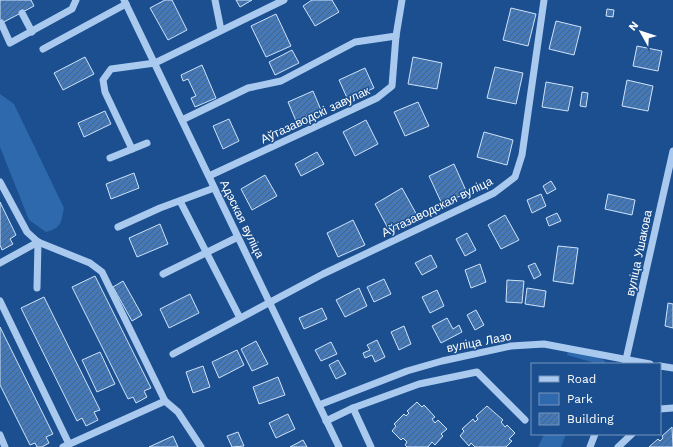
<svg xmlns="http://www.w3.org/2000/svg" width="673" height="447" viewBox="0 0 673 447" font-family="'Work Sans',sans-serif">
  <defs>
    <pattern id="building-hatch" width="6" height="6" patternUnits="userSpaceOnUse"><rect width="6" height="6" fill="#4478b7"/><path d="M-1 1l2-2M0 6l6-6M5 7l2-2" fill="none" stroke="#486282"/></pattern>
  </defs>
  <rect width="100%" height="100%" fill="#1b4f8f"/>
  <!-- green -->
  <g fill="#2e69ad">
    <path d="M0,94L14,104L64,208C61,222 62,228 46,232L29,220L0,147Z"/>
    <polygon points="568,350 595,355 605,361 606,364 598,364 567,355"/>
    <polygon points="544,434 566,434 561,447 538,447"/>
  </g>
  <!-- building -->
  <g fill="url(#building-hatch)" stroke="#cfe3fa">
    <polygon points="0,0 31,0 34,6 0,24"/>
    <polygon points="165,0 172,0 187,30 168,40 150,8"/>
    <polygon points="236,0 252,0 240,7"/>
    <polygon points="312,0 332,0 339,12 315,26 303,6"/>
    <polygon points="511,8 536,14 528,46 503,40"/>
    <polygon points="607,9 614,10 613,17 606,16"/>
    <polygon points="276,14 291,46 266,57 251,26"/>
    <polygon points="556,21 581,27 574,55 549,49"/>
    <polygon points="637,46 662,51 658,71 633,66"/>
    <polygon points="292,50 299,63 275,75 269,62"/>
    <polygon points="85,57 94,74 63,90 54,73"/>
    <polygon points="413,57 442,63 437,89 408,84"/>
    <polygon points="202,65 216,98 195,107 191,98 196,96 188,79 183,81 181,75"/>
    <polygon points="495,67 523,73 516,104 487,98"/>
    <polygon points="365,68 374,88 348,100 339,80"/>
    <polygon points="627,80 653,86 648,111 622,106"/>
    <polygon points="546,82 573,87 568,111 542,107"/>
    <polygon points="313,91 321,110 296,121 288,102"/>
    <polygon points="582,92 588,93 586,107 580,106"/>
    <polygon points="418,102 429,126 405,136 394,112"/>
    <polygon points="105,111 111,124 84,137 78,123"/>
    <polygon points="229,119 239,141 223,149 213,126"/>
    <polygon points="366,120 378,144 355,156 343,132"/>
    <polygon points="484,132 513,140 507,165 477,157"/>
    <polygon points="317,152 324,164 301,176 295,164"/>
    <polygon points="454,164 467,193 442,204 429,176"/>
    <polygon points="134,173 139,188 111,199 106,184"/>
    <polygon points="265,175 277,196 252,210 241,189"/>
    <polygon points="551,181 556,189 547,194 543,186"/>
    <polygon points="402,188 418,217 390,232 375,204"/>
    <polygon points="541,194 546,206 532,213 527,200"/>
    <polygon points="608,194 635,200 632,215 605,209"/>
    <polygon points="0,202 16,235 10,239 13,244 2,250 0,245"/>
    <polygon points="557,213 561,221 549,226 546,218"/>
    <polygon points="505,215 519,240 501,249 488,225"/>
    <polygon points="353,220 365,245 338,257 327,233"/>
    <polygon points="160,224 168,244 137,257 129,238"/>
    <polygon points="467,233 476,250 465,256 456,239"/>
    <polygon points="558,246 578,248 573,284 553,281"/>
    <polygon points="431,255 437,267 422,275 415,263"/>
    <polygon points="535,263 541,275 534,279 528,266"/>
    <polygon points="480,264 486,282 471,288 465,270"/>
    <polygon points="95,276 151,388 144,391 147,397 136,403 133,397 128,399 72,287"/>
    <polygon points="384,279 391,294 374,302 367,287"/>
    <polygon points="507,280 524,281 522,303 506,302"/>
    <polygon points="123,281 142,315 132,321 113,287"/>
    <polygon points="359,288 367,306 345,317 336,300"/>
    <polygon points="527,288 546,291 544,307 525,304"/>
    <polygon points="437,290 444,306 430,313 422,297"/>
    <polygon points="190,294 199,313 169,328 160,309"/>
    <polygon points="44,297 100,410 94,412 98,420 86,426 82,418 77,421 21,308"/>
    <polygon points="668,303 673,304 673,328 665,326"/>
    <polygon points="322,308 327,319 304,329 299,318"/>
    <polygon points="476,310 484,325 475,330 467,315"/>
    <polygon points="447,318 453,329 459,325 462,332 441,343 432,326"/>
    <polygon points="404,326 411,344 399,350 391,332"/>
    <polygon points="0,327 53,434 46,437 49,443 42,447 37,447 35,443 30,445 0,385"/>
    <polygon points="377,340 385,357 375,362 372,355 365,358 363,353 370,350 367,345"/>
    <polygon points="256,341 268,364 252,371 241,349"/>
    <polygon points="331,342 337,354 321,361 315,350"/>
    <polygon points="237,350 244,365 219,378 212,362"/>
    <polygon points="100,352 115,384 97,392 82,360"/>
    <polygon points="338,360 346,374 336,379 329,365"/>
    <polygon points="203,366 210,387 193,393 186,372"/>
    <polygon points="278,377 285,395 259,404 253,387"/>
    <polygon points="417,402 422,407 424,405 435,417 432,419 435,423 438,420 447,429 441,434 443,436 435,445 432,442 428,447 407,447 405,445 407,442 403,438 401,440 392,431 396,426 394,424 404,414 406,416 409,413 407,411"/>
    <polygon points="487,406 503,420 501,422 505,427 507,425 515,433 509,439 512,441 506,447 475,447 471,443 469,446 460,436 464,431 462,429 473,419 475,422 478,419 476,416"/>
    <polygon points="288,414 295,429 276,438 269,423"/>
    <polygon points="672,427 673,447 649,447 658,439 660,441 663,438 662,436"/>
    <polygon points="238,432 244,446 232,447 227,436"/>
    <polygon points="173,436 178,447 149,447"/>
    <polygon points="303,440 307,447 290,447"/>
  </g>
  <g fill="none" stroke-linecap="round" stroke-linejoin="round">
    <!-- minor -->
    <g stroke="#a9c9ee" stroke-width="7">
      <polyline points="124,0 339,447"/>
      <polyline points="215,0 221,30"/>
      <polyline points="22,13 32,32"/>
      <polyline points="1,23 10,43 72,9 76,0"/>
      <polyline points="43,49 126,4"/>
      <polyline points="182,120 248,88 281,81 355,42 396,36"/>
      <polyline points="132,149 105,92 103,80 111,69 155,63 284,0"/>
      <polyline points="110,158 147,143"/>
      <polyline points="209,176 377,98 392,86 396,36 402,0"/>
      <polyline points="0,182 27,232 38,242 90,263 102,272 165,401 178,412 201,447"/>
      <polyline points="180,201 240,318"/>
      <polyline points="118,227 160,208 214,188"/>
      <polyline points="0,263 38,242"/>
      <polyline points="163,274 238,237"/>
      <polyline points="37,288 38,242"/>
      <polyline points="0,301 69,444"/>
      <polyline points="173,354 323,274 494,193 515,177 522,155 544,0"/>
      <polyline points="625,364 673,151"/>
      <polyline points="660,366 673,368"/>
      <polyline points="319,405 407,371 442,361 511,346 544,344 650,364"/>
      <polyline points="353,408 371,447"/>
      <polyline points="660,409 673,408"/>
      <polyline points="326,421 353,408 419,384 477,372 525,420"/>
      <polyline points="0,435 5,447"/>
      <polyline points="63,447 165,401"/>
      <polyline points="590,447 595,434"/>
      <polyline points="618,447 632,434"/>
    </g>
  </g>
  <g text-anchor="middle" stroke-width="3" stroke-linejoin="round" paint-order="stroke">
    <!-- street labels -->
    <g font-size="12" fill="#fff" stroke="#1b4f8f">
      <text transform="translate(315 115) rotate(-25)" y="4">Аўтазаводскі завулак</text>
      <text transform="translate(437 207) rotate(-26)" y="4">Аўтазаводская вуліца</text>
      <text transform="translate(242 219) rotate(64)" y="4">Адэская вуліца</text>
      <text transform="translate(639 253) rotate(-78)" y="4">вуліца Ушакова</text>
      <text transform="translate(479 342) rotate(-11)" y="4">вуліца Лазо</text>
    </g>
  </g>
  <!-- legend -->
  <rect x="531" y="363" width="130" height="72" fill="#1b4f8f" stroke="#7695bc"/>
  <rect x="539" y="376" width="20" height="6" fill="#a9c9ee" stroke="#7695bc"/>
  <text x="567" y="383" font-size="12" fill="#ffffff">Road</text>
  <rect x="539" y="393" width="20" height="12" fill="#2e69ad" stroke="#7695bc"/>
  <text x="567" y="403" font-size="12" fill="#ffffff">Park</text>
  <rect x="539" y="413" width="20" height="12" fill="url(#building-hatch)" stroke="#7695bc"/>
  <text x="567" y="423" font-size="12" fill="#ffffff">Building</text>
  <!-- north arrow -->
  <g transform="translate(641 32) rotate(309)" stroke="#1b4f8f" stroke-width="3" paint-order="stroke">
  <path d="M0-3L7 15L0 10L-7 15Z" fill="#ffffff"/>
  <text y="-6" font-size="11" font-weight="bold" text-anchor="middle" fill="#ffffff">N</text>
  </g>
</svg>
